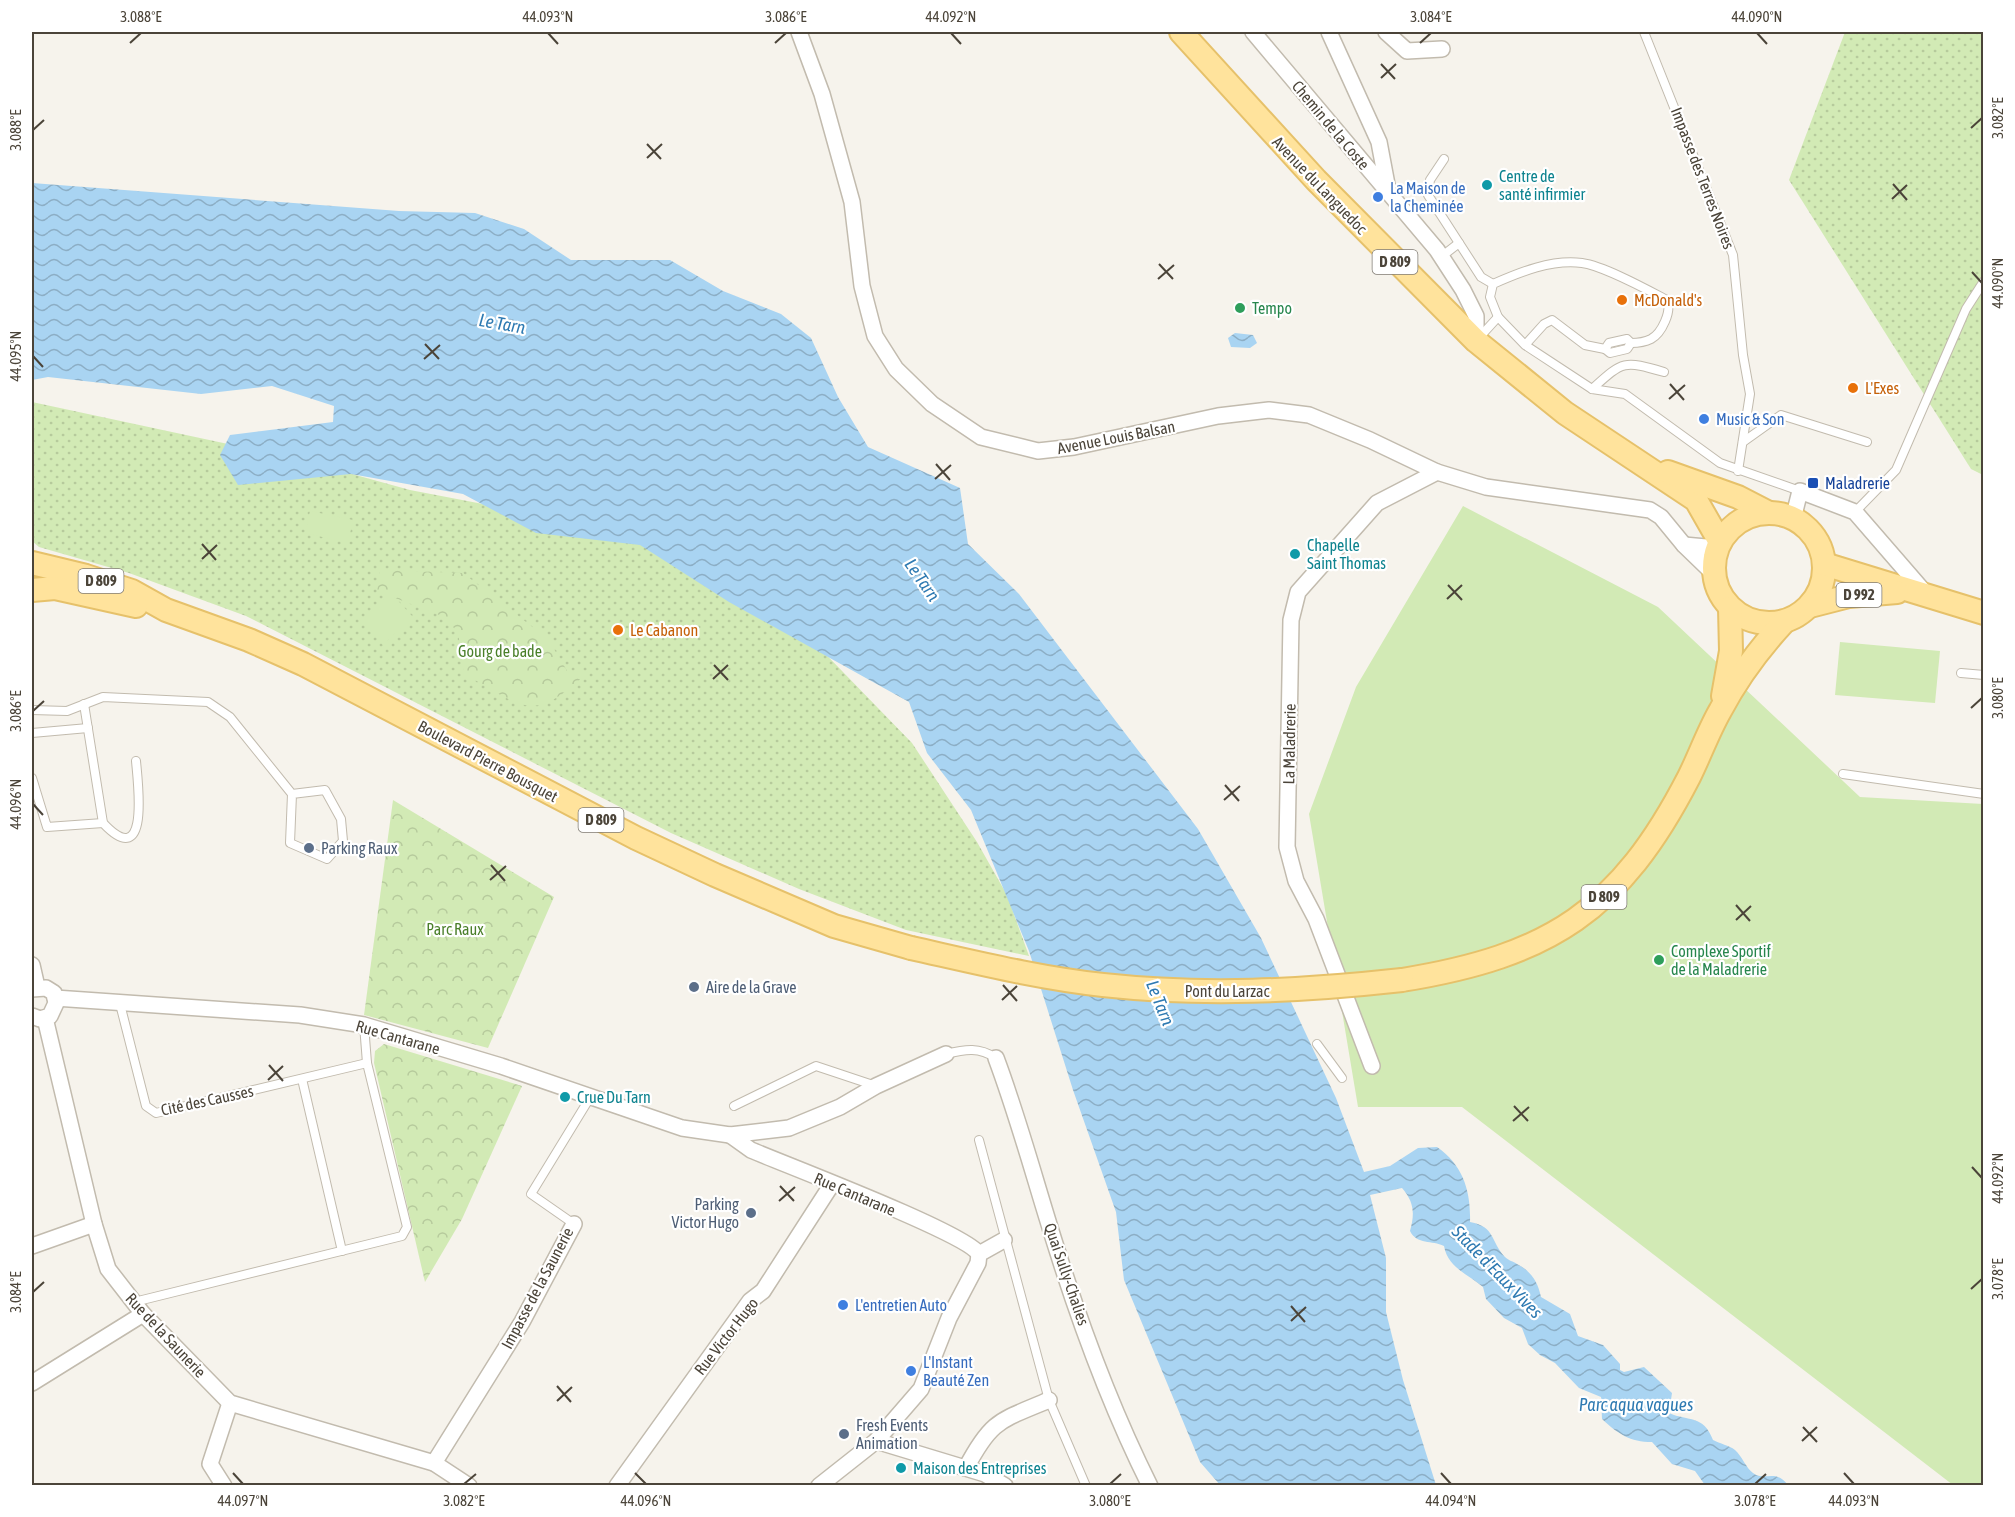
<svg xmlns="http://www.w3.org/2000/svg" width="2015" height="1517" viewBox="0 0 2015 1517" font-family="'Asap Condensed',sans-serif">
  <defs>
    <pattern id="grass-dots" width="8" height="8" patternUnits="userSpaceOnUse" patternTransform="scale(1.5)"><rect width="8" height="8" fill="#d2eab5"/><path d="M2 2h.1M6 6h.1" fill="none" stroke="#b6ca9c" stroke-width="1.8" stroke-linecap="round"/></pattern>
    <pattern id="forest-crowns" width="20" height="18" patternUnits="userSpaceOnUse" patternTransform="scale(1.5)"><rect width="20" height="18" fill="#d2eab5"/><path d="M2 6a3 3 0 1 1 6 0M12 15a3 3 0 1 1 6 0" fill="none" stroke="#b6ca9c"/></pattern>
    <pattern id="water-waves" width="16" height="10" patternUnits="userSpaceOnUse" patternTransform="scale(1.5)"><rect width="16" height="10" fill="#a9d4f2"/><path d="M0 5q4-4 8 0t8 0" fill="none" stroke="#8caec5"/></pattern>
  </defs>
  <rect width="100%" height="100%" fill="#f6f3ec"/>
  <!-- grass -->
  <g fill="url(#grass-dots)">
    <polygon points="1845,32 1983,32 1983,475 1971,469 1789,180"/>
    <polygon points="32,402 294,458 410,490 509,509 662,546 808,636 912,743 977,842 1007,895 1029,956 906,930 799,889 671,833 246,616 129,573 39,547 32,541"/>
  </g>
  <!-- forest -->
  <g fill="url(#forest-crowns)">
    <path d="M380,570L463,573L548,639L569,674L589,671C532,725 526,708 464,674L458,632L442,616L377,591Z"/>
    <polygon points="393,800 554,897 488,1048 364,1015"/>
    <polygon points="384,1044 522,1086 462,1219 425,1282 374,1063 375,1051"/>
  </g>
  <!-- pitch -->
  <g fill="#d2eab5">
    <polygon points="1463,506 1658,607 1860,797 1983,804 1983,1485 1953,1485 1462,1107 1358,1107 1309,814 1356,687"/>
    <polygon points="310,511 353,520 348,543 305,533"/>
    <polygon points="391,593 413,617 383,645 360,620"/>
    <polygon points="1840,642 1940,651 1935,703 1835,695"/>
  </g>
  <!-- water -->
  <g fill="url(#water-waves)">
    <path d="M32,183L399,211L475,213L524,229L571,260H670L723,291L781,314L811,338L838,397L868,447L960,488L968,544L1019,594L1198,829L1261,938L1336,1098L1364,1172L1390,1166L1418,1148L1437,1147C1463,1165 1471,1191 1470,1222C1496,1227 1490,1241 1505,1257C1509,1261 1513,1261 1517,1264C1531,1271 1538,1282 1541,1297L1570,1314L1578,1336L1603,1345L1620,1364V1370L1624,1372L1644,1367L1672,1393L1669,1413C1689,1422 1703,1414 1713,1440C1720,1444 1729,1445 1735,1450C1742,1456 1746,1468 1753,1473C1765,1482 1775,1468 1788,1485H1705L1695,1471L1672,1464L1652,1442C1630,1442 1618,1434 1602,1419L1601,1397L1579,1388L1555,1363L1540,1355L1528,1344L1522,1328L1504,1318L1486,1299L1483,1287C1468,1274 1448,1268 1444,1246C1432,1240 1417,1245 1410,1231C1415,1213 1414,1202 1402,1188L1370,1195L1386,1258V1312L1403,1380L1436,1485H1220L1200,1462L1124,1280L1116,1212L1073,1090L1029,951L971,810L927,753L909,702L729,602L640,545L536,533L463,494L351,474L238,485L220,455L230,435L333,422L334,406L272,386L201,394L48,377L32,380Z"/>
    <polygon points="1235,333 1253,335 1257,343 1250,348 1231,347 1228,338"/>
  </g>
  <g fill="none" stroke-linecap="round" stroke-linejoin="round">
    <defs>
      <g id="lane">
        <polyline points="1644,32 1733,255 1743,355 1750,394 1738,471"/>
        <polyline points="1444,159 1430,180 1428,195 1481,277 1493,284"/>
        <polyline points="1441,257 1459,243"/>
        <polyline points="1477,340 1498,317"/>
        <path d="M1525,345L1544,324L1552,320L1585,345L1605,349L1609,343L1627,339L1631,343C1638,343 1645,342 1651,339C1662,333 1672,311 1667,300C1646,289 1604,266 1582,263C1552,259 1520,272 1493,284L1490,297L1498,317L1525,345L1592,389L1625,394L1720,463L1800,491"/>
        <polyline points="1605,349 1610,353 1627,349 1631,343"/>
        <path d="M1592,389C1623,361 1623,360 1664,372"/>
        <polyline points="1743,442 1781,415 1867,442"/>
        <polyline points="1855,512 1896,470 1966,309 1984,281"/>
        <polyline points="1961,673 1984,675"/>
        <path d="M84,704L103,823C150,873 138,784 136,761"/>
        <polyline points="32,710 67,711 103,697 208,702 230,717 292,794 290,843 327,859 343,841 341,819 325,790 292,794"/>
        <polyline points="32,733 88,728"/>
        <polyline points="1843,774 1984,794"/>
        <polyline points="32,778 47,827 103,823"/>
        <polyline points="120,1004 146,1106 156,1113 367,1063"/>
        <polyline points="1317,1044 1342,1078"/>
        <path d="M946,1054C966,1049 979,1047 996,1058"/>
        <polyline points="302,1079 342,1251"/>
        <polyline points="734,1106 816,1066 876,1086"/>
        <polyline points="979,1140 1049,1400 1086,1486"/>
        <polyline points="574,1224 531,1194 591,1096"/>
        <polyline points="134,1302 402,1236 407,1227 367,1063 364,1025"/>
      </g>
      <g id="street">
        <polyline points="799,32 822,94 852,202 862,286 875,336 896,369 932,404 981,437 1038,451 1074,447 1218,416 1269,410 1309,415 1370,440 1437,472 1486,487 1650,510 1661,517 1684,545 1713,573"/>
        <polyline points="1253,32 1437,250 1463,290 1476,316 1476,341"/>
        <polyline points="1329,32 1379,142 1388,190"/>
        <polyline points="1386,32 1407,51 1442,49"/>
        <polyline points="1793,519 1800,491 1855,512 1926,594"/>
        <polyline points="1684,545 1717,548"/>
        <polyline points="32,965 37,987"/>
        <polyline points="32,989 46,988 54,993 56,1003 50,1016 40,1019 32,1016"/>
        <polyline points="55,998 300,1015 364,1025 501,1066 682,1128 730,1135 789,1128 840,1107 876,1086 946,1054"/>
        <polyline points="45,1018 94,1224 108,1269 143,1314 230,1403 434,1463 469,1486"/>
        <path d="M996,1058C1020,1122 1037,1188 1058,1253C1083,1332 1113,1412 1150,1486"/>
        <polyline points="1372,1066 1316,919 1296,881 1287,847 1291,620 1298,592 1377,503 1437,472"/>
        <path d="M730,1135L751,1150C786,1165 966,1233 979,1254"/>
        <polyline points="32,1246 94,1224"/>
        <polyline points="32,1383 143,1314"/>
        <polyline points="876,1441 985,1474 1005,1486"/>
        <polyline points="434,1463 522,1322 574,1224"/>
        <path d="M966,1468C992,1419 1000,1421 1049,1400"/>
        <polyline points="224,1486 210,1464 230,1403"/>
        <polyline points="617,1486 750,1301 763,1291 832,1184"/>
        <polyline points="819,1486 876,1441 921,1389 949,1318 978,1263 979,1254 1004,1240"/>
      </g>
      <g id="primary">
        <polyline points="1181,32 1316,180 1476,341 1565,413 1696,500 1720,542"/>
        <polyline points="1668,472 1738,497 1769,513"/>
        <circle cx="1769" cy="568" r="55"/>
        <polyline points="32,563 86,576 132,591 166,610 249,640 303,664 636,838 715,875 834,926 911,948"/>
        <polyline points="1824,564 1984,613"/>
        <polyline points="32,590 55,588 136,606"/>
        <polyline points="1810,606 1849,596 1897,592"/>
        <polyline points="1723,696 1731,651 1730,608"/>
        <path d="M1402,980C1550,956 1620,911 1689,777C1700,755 1708,732 1720,711C1737,679 1759,649 1784,622"/>
      </g>
    </defs>
    <!-- lane casing -->
    <use href="#lane" stroke="#c2bbae" stroke-width="10"/>
    <!-- street casing -->
    <use href="#street" stroke="#c2bbae" stroke-width="18"/>
    <!-- primary casing -->
    <use href="#primary" stroke="#e6c16a" stroke-width="26"/>
    <!-- lane -->
    <use href="#lane" stroke="#fff" stroke-width="8"/>
    <!-- street -->
    <use href="#street" stroke="#fff" stroke-width="15"/>
    <!-- primary -->
    <use href="#primary" stroke="#ffe39c" stroke-width="22"/>
    <defs>
      <path id="primary-bridge" d="M911,948C974,962 1038,978 1103,985C1204,996 1302,991 1402,980"/>
    </defs>
    <!-- primary-bridge casing -->
    <use href="#primary-bridge" stroke="#e6c16a" stroke-width="26" stroke-linecap="butt"/>
    <!-- primary-bridge -->
    <use href="#primary-bridge" stroke="#ffe39c" stroke-width="22"/>
  </g>
  <!-- ticks -->
  <path fill="none" stroke="#4b4439" stroke-width="2" d="M548,33L558,44M951,33L961,44M1757,33L1767,44M130,43L141,33M775,43L786,33M1420,43L1431,33M1381,64L1395,79M1381,78L1396,64M1971,128L1982,118M33,130L44,120M647,144L661,159M647,158L662,144M1893,184L1907,200M1892,199L1907,185M1159,264L1173,279M1972,272L1982,283M1158,279L1174,265M425,344L439,359M33,356L43,367M424,359L440,345M1670,384L1684,400M1669,399L1685,385M936,464L950,480M935,479L951,465M202,544L216,560M202,559L217,545M1448,585L1462,600M1447,599L1462,585M714,665L728,680M713,679L728,665M1971,708L1982,698M33,711L44,701M1225,785L1239,801M1224,800L1240,786M33,804L43,815M491,865L505,881M490,880L506,866M1736,905L1750,921M1736,920L1751,906M1003,985L1017,1001M1002,1000L1017,986M269,1065L283,1081M268,1080L283,1066M1514,1106L1528,1121M1513,1121L1529,1107M1972,1167L1982,1178M780,1186L794,1201M779,1201L795,1187M1971,1289L1982,1279M33,1292L44,1282M1291,1306L1305,1322M1291,1321L1306,1307M557,1386L571,1402M557,1401L572,1387M1803,1427L1817,1442M1802,1441L1817,1427M233,1473L243,1484M635,1473L646,1484M1441,1473L1451,1484M1844,1473L1854,1484M464,1484L476,1474M1110,1484L1121,1474M1755,1484L1766,1474"/>
  <!-- markers -->
  <g fill="#0f9aa8" stroke="#fff" stroke-width="2">
    <circle cx="1487" cy="185" r="6"/>
    <circle cx="1295" cy="554" r="6"/>
    <circle cx="565" cy="1097" r="6"/>
    <circle cx="901" cy="1468" r="6"/>
  </g>
  <g fill="#3f7fe0" stroke="#fff" stroke-width="2">
    <circle cx="1378" cy="197" r="6"/>
    <circle cx="1704" cy="419" r="6"/>
    <circle cx="843" cy="1305" r="6"/>
    <circle cx="911" cy="1371" r="6"/>
  </g>
  <g fill="#e8710a" stroke="#fff" stroke-width="2">
    <circle cx="1622" cy="300" r="6"/>
    <circle cx="1853" cy="388" r="6"/>
    <circle cx="618" cy="630" r="6"/>
  </g>
  <g fill="#2e9e5b" stroke="#fff" stroke-width="2">
    <circle cx="1240" cy="308" r="6"/>
    <circle cx="1659" cy="960" r="6"/>
  </g>
  <rect fill="#1a4fb4" stroke="#fff" stroke-width="2" x="1807" y="477" width="12" height="12" rx="3"/>
  <g fill="#5c6f8a" stroke="#fff" stroke-width="2">
    <circle cx="309" cy="848" r="6"/>
    <circle cx="694" cy="987" r="6"/>
    <circle cx="751" cy="1213" r="6"/>
    <circle cx="844" cy="1434" r="6"/>
  </g>
  <g text-anchor="middle" stroke-width="4.5" stroke-linejoin="round" paint-order="stroke">
    <!-- shield labels -->
    <g fill="#fff" stroke="#817c74" stroke-width="1.5">
      <rect x="1372.5" y="250" width="45" height="24" rx="4.5"/>
      <rect x="78.5" y="569" width="45" height="24" rx="4.5"/>
      <rect x="1836.5" y="583" width="45" height="24" rx="4.5"/>
      <rect x="578.5" y="808" width="45" height="24" rx="4.5"/>
      <rect x="1581.5" y="885" width="45" height="24" rx="4.5"/>
    </g>
    <g font-size="15" font-weight="bold" fill="#4b4439">
      <text x="1395" y="267">D 809</text>
      <text x="101" y="586">D 809</text>
      <text x="1859" y="600">D 992</text>
      <text x="601" y="825">D 809</text>
      <text x="1604" y="902">D 809</text>
    </g>
    <!-- street labels -->
    <g font-size="16" fill="#4b4439" stroke="#fff">
      <text transform="translate(1331 125) rotate(50)" y="6">Chemin de la Coste</text>
      <text transform="translate(1703 178) rotate(69)" y="6">Impasse des Terres Noires</text>
      <text transform="translate(1320 185) rotate(46)" y="6">Avenue du Languedoc</text>
      <text transform="translate(1116 437) rotate(-11)" y="6">Avenue Louis Balsan</text>
      <text transform="translate(1289 744) rotate(-89)" y="6">La Maladrerie</text>
      <text transform="translate(488 761) rotate(28)" y="6">Boulevard Pierre Bousquet</text>
      <text x="1227" y="997">Pont du Larzac</text>
      <text transform="translate(398 1037) rotate(16)" y="6">Rue Cantarane</text>
      <text transform="translate(207 1100) rotate(-12)" y="6">Cité des Causses</text>
      <text transform="translate(855 1194) rotate(23)" y="6">Rue Cantarane</text>
      <text transform="translate(1067 1274) rotate(71)" y="6">Quai Sully-Chalies</text>
      <text transform="translate(537 1288) rotate(-62)" y="6">Impasse de la Saunerie</text>
      <text transform="translate(166 1335) rotate(47)" y="6">Rue de la Saunerie</text>
      <text transform="translate(726 1336) rotate(-52)" y="6">Rue Victor Hugo</text>
    </g>
    <!-- culture labels -->
    <g font-size="16" fill="#0d838f" stroke="#fff" text-anchor="start">
      <text x="1499" y="182">Centre de<tspan x="1499" dy="18">santé infirmier</tspan></text>
      <text x="1307" y="551">Chapelle<tspan x="1307" dy="18">Saint Thomas</tspan></text>
      <text x="577" y="1103">Crue Du Tarn</text>
      <text x="913" y="1474">Maison des Entreprises</text>
    </g>
    <!-- shop labels -->
    <g font-size="16" fill="#366cbe" stroke="#fff" text-anchor="start">
      <text x="1390" y="194">La Maison de<tspan x="1390" dy="18">la Cheminée</tspan></text>
      <text x="1716" y="425">Music &amp; Son</text>
      <text x="855" y="1311">L'entretien Auto</text>
      <text x="923" y="1368">L'Instant<tspan x="923" dy="18">Beauté Zen</tspan></text>
    </g>
    <!-- food labels -->
    <g font-size="16" fill="#c56008" stroke="#fff" text-anchor="start">
      <text x="1634" y="306">McDonald's</text>
      <text x="1865" y="394">L'Exes</text>
      <text x="630" y="636">Le Cabanon</text>
    </g>
    <!-- leisure labels -->
    <g font-size="16" fill="#27864d" stroke="#fff" text-anchor="start">
      <text x="1252" y="314">Tempo</text>
      <text x="1671" y="957">Complexe Sportif<tspan x="1671" dy="18">de la Maladrerie</tspan></text>
    </g>
    <!-- transit labels -->
    <g font-size="16" fill="#164399" stroke="#fff" text-anchor="start">
      <text x="1825" y="489">Maladrerie</text>
    </g>
    <!-- park labels -->
    <g font-size="16" fill="#4a7f2a" stroke="#fff">
      <text x="500" y="657">Gourg de bade</text>
      <text x="455" y="935">Parc Raux</text>
    </g>
    <!-- service labels -->
    <g font-size="16" fill="#4e5e75" stroke="#fff" text-anchor="start">
      <text x="321" y="854">Parking Raux</text>
      <text x="706" y="993">Aire de la Grave</text>
      <text x="739" y="1210" text-anchor="end">Parking<tspan x="739" dy="18">Victor Hugo</tspan></text>
      <text x="856" y="1431">Fresh Events<tspan x="856" dy="18">Animation</tspan></text>
    </g>
    <!-- water labels -->
    <g font-size="18" font-style="italic" fill="#2e7ab2" stroke="#fff">
      <text transform="translate(502 324) rotate(10)" y="6">Le Tarn</text>
      <text transform="translate(922 580) rotate(55)" y="6">Le Tarn</text>
      <text transform="translate(1160 1003) rotate(68)" y="6">Le Tarn</text>
      <text transform="translate(1497 1272) rotate(46)" y="6">Stade d'Eaux Vives</text>
      <text x="1636" y="1411">Parc aqua vagues</text>
    </g>
  </g>
  <!-- border -->
  <rect width="2015" height="1517" fill="none" stroke="#ffffff" stroke-width="66"/>
  <rect x="33" y="33" width="1949" height="1451" fill="none" stroke="#4b4439" stroke-width="2"/>
  <g font-size="15" text-anchor="middle" fill="#4b4439">
    <text x="141" y="22">3.088°E</text>
    <text x="548" y="22">44.093°N</text>
    <text x="786" y="22">3.086°E</text>
    <text x="951" y="22">44.092°N</text>
    <text x="1431" y="22">3.084°E</text>
    <text x="1757" y="22">44.090°N</text>
    <text transform="translate(1998 118) rotate(-90)" y="5">3.082°E</text>
    <text transform="translate(16 130) rotate(-90)" y="5">3.088°E</text>
    <text transform="translate(1998 283) rotate(-90)" y="5">44.090°N</text>
    <text transform="translate(16 356) rotate(-90)" y="5">44.095°N</text>
    <text transform="translate(1998 698) rotate(-90)" y="5">3.080°E</text>
    <text transform="translate(16 711) rotate(-90)" y="5">3.086°E</text>
    <text transform="translate(16 804) rotate(-90)" y="5">44.096°N</text>
    <text transform="translate(1998 1178) rotate(-90)" y="5">44.092°N</text>
    <text transform="translate(1998 1279) rotate(-90)" y="5">3.078°E</text>
    <text transform="translate(16 1292) rotate(-90)" y="5">3.084°E</text>
    <text x="243" y="1506">44.097°N</text>
    <text x="464" y="1506">3.082°E</text>
    <text x="646" y="1506">44.096°N</text>
    <text x="1110" y="1506">3.080°E</text>
    <text x="1451" y="1506">44.094°N</text>
    <text x="1755" y="1506">3.078°E</text>
    <text x="1854" y="1506">44.093°N</text>
  </g>
</svg>
